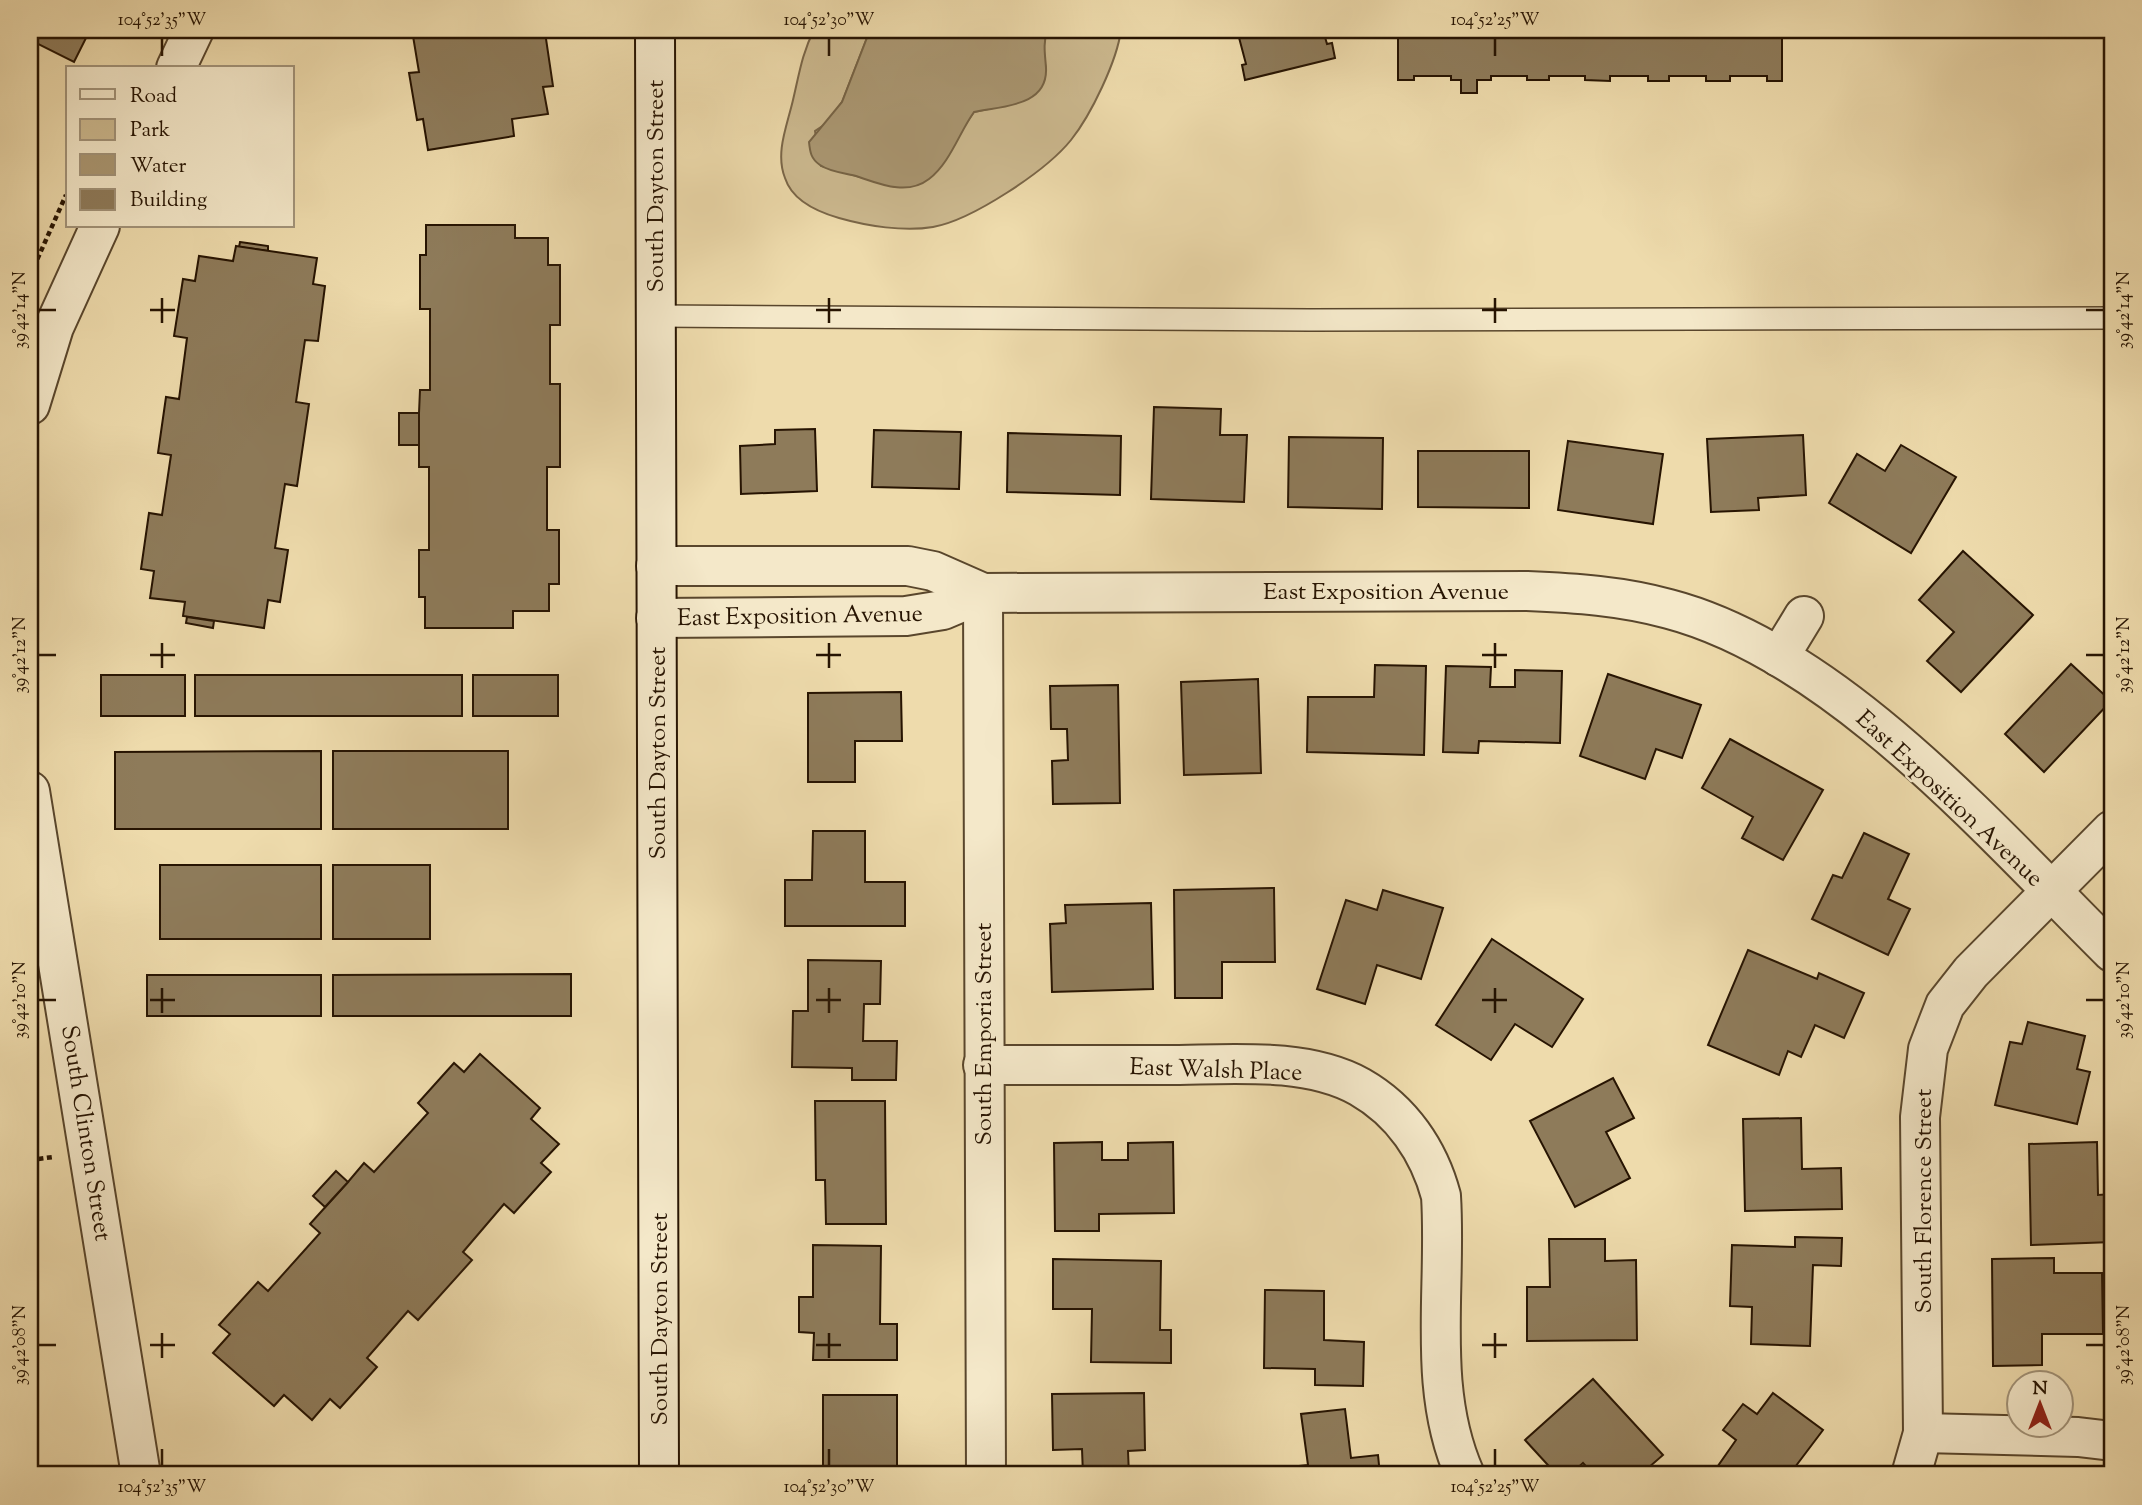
<svg xmlns="http://www.w3.org/2000/svg" width="2142" height="1505" viewBox="0 0 2142 1505" font-family="'Sorts Mill Goudy',serif">
  <rect width="100%" height="100%" fill="#eedbac"/>
  <filter id="stains"><feTurbulence type="fractalNoise" baseFrequency=".00286" numOctaves="4"/><feColorMatrix values="0 0 0 0 .2 0 0 0 0 .09 0 0 0 0 .02 0 0 0 .5 -.17"/></filter>
  <radialGradient id="worn" r=".72"><stop offset=".6" stop-color="#630" stop-opacity="0"/><stop offset="1" stop-color="#630" stop-opacity=".3"/></radialGradient>
  <!-- green -->
  <path fill="#ccb98f" stroke="#7a6648" stroke-width="2" d="M814,30H870L842,102L827,123L815,131L821,166L895,187L965,125L974,112L993,108L1046,68L1042,50L1047,30H1121C1117,61 1091,115 1071,140C1046,171 972,220 933,227C904,232 867,226 839,218C818,212 792,200 785,178C775,153 787,126 793,100C799,75 802,53 814,30Z"/>
  <!-- water -->
  <path fill="#aa9772" stroke="#766345" stroke-width="2" d="M870,30H1047C1043,45 1045,53 1046,68C1048,107 1001,106 974,112C959,133 950,163 929,179C907,196 880,184 856,176C845,173 830,172 820,165C811,159 810,152 809,142L842,102Z"/>
  <!-- building -->
  <g fill="#8e7b5a" stroke="#271402" stroke-width="2">
    <polygon points="30,30 90,30 74,62 30,40"/>
    <polygon points="412,30 545,32 553,86 543,87 548,114 512,119 514,136 428,150 423,119 417,120 409,73 419,72"/>
    <polygon points="1232,30 1323,30 1327,44 1332,43 1335,58 1245,80 1242,65 1246,64 1237,30"/>
    <polygon points="1398,30 1782,30 1782,81 1767,81 1767,76 1730,76 1730,81 1706,81 1706,76 1669,76 1669,81 1648,81 1648,76 1610,76 1610,81 1585,80 1585,76 1549,76 1549,80 1527,80 1527,76 1491,76 1491,80 1477,80 1477,93 1461,93 1461,80 1451,80 1451,76 1414,76 1414,80 1398,80"/>
    <polygon points="426,225 515,225 515,238 548,238 548,265 560,265 560,325 550,325 550,384 560,384 560,467 547,467 547,530 559,530 559,584 549,584 549,611 513,611 513,628 425,628 425,597 419,597 419,550 429,550 429,467 419,467 419,413 420,390 430,390 430,309 420,309 420,255 426,255"/>
    <polygon points="240,242 268,246 268,251 239,247"/>
    <polygon points="236,246 317,258 313,284 325,286 318,341 305,340 296,402 309,404 297,486 285,484 275,548 288,550 280,602 268,600 264,628 183,616 185,602 150,598 154,571 141,569 149,513 162,515 171,455 158,453 166,397 179,399 187,338 174,336 183,279 195,281 199,256 233,261"/>
    <polygon points="1154,407 1221,409 1220,435 1247,435 1244,502 1151,499"/>
    <rect x="399" y="413" width="20" height="32"/>
    <polygon points="815,429 817,491 741,494 740,446 775,444 775,430"/>
    <polygon points="874,430 961,432 959,489 872,487"/>
    <polygon points="1008,433 1121,436 1120,495 1007,492"/>
    <polygon points="1803,435 1806,495 1758,498 1759,510 1711,512 1707,439"/>
    <polygon points="1289,437 1383,438 1382,509 1288,507"/>
    <polygon points="1568,441 1663,454 1653,524 1558,510"/>
    <polygon points="1901,445 1956,477 1911,553 1829,503 1857,454 1885,471"/>
    <polygon points="1418,451 1529,451 1529,508 1418,507"/>
    <polygon points="1963,551 2033,615 1961,692 1927,661 1954,632 1919,600"/>
    <polygon points="187,617 214,621 213,628 186,623"/>
    <polygon points="2071,664 2111,701 2044,772 2005,734"/>
    <polygon points="1375,665 1426,666 1424,755 1307,752 1308,697 1374,697"/>
    <polygon points="1446,666 1491,667 1490,687 1515,687 1515,670 1562,671 1560,743 1479,741 1478,753 1443,752"/>
    <polygon points="1608,674 1701,705 1682,758 1656,749 1645,779 1580,756"/>
    <rect x="101" y="675" width="84" height="41"/>
    <rect x="195" y="675" width="267" height="41"/>
    <rect x="473" y="675" width="85" height="41"/>
    <polygon points="1258,679 1261,773 1184,775 1181,682"/>
    <polygon points="1118,685 1120,803 1053,804 1052,761 1068,760 1067,729 1051,729 1050,686"/>
    <polygon points="901,692 902,741 855,741 855,782 808,782 808,693"/>
    <polygon points="1730,739 1823,790 1783,860 1742,838 1753,817 1702,788"/>
    <polygon points="321,751 321,829 115,829 115,752"/>
    <rect x="333" y="751" width="175" height="78"/>
    <polygon points="813,831 865,831 865,882 905,882 905,926 785,926 785,880 812,880"/>
    <polygon points="1864,833 1909,854 1888,899 1910,909 1888,955 1812,919 1833,875 1842,878"/>
    <rect x="160" y="865" width="161" height="74"/>
    <rect x="333" y="865" width="97" height="74"/>
    <polygon points="1274,888 1275,962 1222,962 1222,998 1175,998 1174,890"/>
    <polygon points="1383,890 1443,908 1421,979 1377,965 1365,1004 1317,989 1346,900 1377,910"/>
    <polygon points="1151,903 1153,989 1052,992 1050,924 1066,923 1065,905"/>
    <polygon points="1492,939 1583,999 1552,1047 1515,1024 1491,1060 1436,1025"/>
    <polygon points="1748,950 1817,979 1819,973 1864,993 1844,1038 1815,1025 1801,1057 1788,1051 1779,1075 1708,1045"/>
    <polygon points="808,960 881,961 880,1004 864,1004 863,1041 897,1041 896,1080 852,1080 852,1068 792,1067 793,1011 808,1011"/>
    <polygon points="571,974 571,1016 333,1016 333,975"/>
    <rect x="147" y="975" width="174" height="41"/>
    <polygon points="2028,1022 2085,1036 2077,1069 2090,1072 2077,1124 1995,1105 2010,1042 2022,1044"/>
    <polygon points="480,1054 540,1108 531,1119 559,1144 541,1163 551,1172 514,1213 504,1204 463,1252 472,1260 418,1320 408,1311 367,1358 377,1367 340,1408 330,1399 312,1420 284,1395 274,1406 213,1353 230,1334 219,1325 258,1282 268,1291 320,1233 310,1224 348,1182 364,1163 374,1172 428,1113 418,1103 454,1063 464,1072"/>
    <polygon points="1613,1078 1634,1118 1606,1132 1630,1178 1575,1207 1530,1121"/>
    <polygon points="815,1101 885,1101 886,1224 826,1224 825,1180 816,1180"/>
    <polygon points="1801,1118 1802,1169 1841,1168 1842,1209 1745,1211 1743,1119"/>
    <polygon points="1102,1142 1102,1160 1128,1160 1128,1143 1173,1142 1174,1213 1099,1214 1099,1231 1055,1231 1054,1143"/>
    <polygon points="2097,1142 2098,1195 2112,1194 2112,1242 2031,1245 2029,1144"/>
    <polygon points="336,1171 348,1182 325,1207 313,1196"/>
    <polygon points="1795,1237 1842,1238 1841,1266 1813,1265 1810,1346 1751,1344 1752,1307 1730,1306 1732,1245 1795,1247"/>
    <polygon points="1549,1239 1605,1239 1605,1261 1636,1260 1637,1340 1527,1341 1527,1287 1550,1287"/>
    <polygon points="813,1245 881,1246 880,1324 897,1324 897,1360 813,1360 814,1333 799,1332 799,1297 813,1297"/>
    <polygon points="2054,1258 2054,1273 2102,1273 2103,1334 2042,1334 2042,1365 1993,1366 1992,1259"/>
    <polygon points="1053,1259 1161,1261 1160,1330 1171,1330 1171,1363 1091,1362 1092,1309 1053,1309"/>
    <polygon points="1265,1290 1324,1291 1324,1340 1364,1342 1363,1386 1315,1385 1315,1369 1264,1368"/>
    <polygon points="1593,1379 1663,1455 1640,1475 1594,1475 1583,1463 1570,1475 1557,1475 1525,1440"/>
    <polygon points="1144,1393 1145,1450 1128,1451 1129,1475 1083,1475 1082,1449 1053,1450 1052,1394"/>
    <polygon points="1773,1393 1823,1430 1789,1475 1716,1475 1713,1473 1736,1440 1723,1430 1743,1404 1757,1414"/>
    <rect x="823" y="1395" width="74" height="80"/>
    <polygon points="1345,1409 1351,1458 1378,1455 1380,1475 1292,1475 1291,1467 1308,1465 1301,1414"/>
  </g>
  <g fill="none" stroke-linecap="round" stroke-linejoin="round">
    <defs>
      <polyline id="lane" points="655,316 1310,320 2112,318"/>
      <g id="street">
        <polyline points="176,68 194,30"/>
        <polyline points="30,405 54,327 100,226"/>
        <polyline points="656,566 908,566 933,571 983,593"/>
        <polyline points="983,593 986,1475"/>
        <path d="M656,618L906,616L943,610L983,593L1527,591C1575,593 1622,596 1669,609C1836,653 1992,833 2112,952"/>
        <polyline points="1779,657 1804,616"/>
        <polyline points="30,791 141,1475"/>
        <path d="M983,1065C1044,1065 1104,1065 1165,1065C1227,1065 1305,1056 1360,1087C1402,1111 1429,1151 1441,1196C1447,1289 1426,1388 1465,1475"/>
        <polyline points="1923,1433 2078,1437 2112,1441"/>
        <polyline points="1911,1475 1923,1433 1920,1117 1928,1049 1945,1005 1971,972 2112,830"/>
      </g>
      <polyline id="secondary" points="655,30 659,1475"/>
    </defs>
    <!-- lane casing -->
    <use href="#lane" stroke="#59462c" stroke-width="24"/>
    <!-- street casing -->
    <use href="#street" stroke="#59462c" stroke-width="42"/>
    <!-- secondary casing -->
    <use href="#secondary" stroke="#271402" stroke-width="42"/>
    <!-- path -->
    <g stroke="#271402" stroke-width="4.5" stroke-dasharray="5 3.5" stroke-linecap="butt">
      <polyline points="30,257 37,260 66,195"/>
      <polyline points="30,1160 53,1157"/>
    </g>
    <!-- lane -->
    <use href="#lane" stroke="#f4e8c9" stroke-width="21"/>
    <!-- street -->
    <use href="#street" stroke="#f4e8c9" stroke-width="38"/>
    <!-- secondary -->
    <use href="#secondary" stroke="#f4e8c9" stroke-width="38"/>
  </g>
  <!-- ticks -->
  <path fill="none" stroke="#271402" stroke-width="2.5" d="M162,38V56M829,38V56M1495,38V56M162,298V323M829,298V323M1495,298V323M38,310H56M150,310H175M816,310H841M1482,310H1507M2086,310H2104M162,643V668M829,643V668M1495,643V668M38,655H56M150,655H175M816,655H841M1482,655H1507M2086,655H2104M162,988V1013M829,988V1013M1495,988V1013M38,1000H56M150,1000H175M816,1000H841M1482,1000H1507M2086,1000H2104M162,1333V1358M829,1333V1358M1495,1333V1358M38,1345H56M150,1345H175M816,1345H841M1482,1345H1507M2086,1345H2104M162,1449V1466M829,1449V1466M1495,1449V1466"/>
  <g text-anchor="middle" stroke-width="5" stroke-linejoin="round" paint-order="stroke">
    <!-- street labels -->
    <g font-size="24" fill="#271402" stroke="#f4e8c9">
      <text transform="translate(655 186) rotate(-90)" y="8">South Dayton Street</text>
      <text x="1386" y="599">East Exposition Avenue</text>
      <text transform="translate(800 615) rotate(-1)" y="8">East Exposition Avenue</text>
      <text transform="translate(657 753) rotate(-90)" y="8">South Dayton Street</text>
      <text transform="translate(1950 798) rotate(43)" y="8">East Exposition Avenue</text>
      <text transform="translate(983 1034) rotate(-90)" y="8">South Emporia Street</text>
      <text transform="translate(1216 1069) rotate(2)" y="8">East Walsh Place</text>
      <text transform="translate(87 1133) rotate(81)" y="8">South Clinton Street</text>
      <text transform="translate(1923 1201) rotate(-90)" y="8">South Florence Street</text>
      <text transform="translate(659 1319) rotate(-90)" y="8">South Dayton Street</text>
    </g>
  </g>
  <!-- margin -->
  <rect width="2142" height="1505" fill="none" stroke="#eedbac" stroke-width="77"/>
  <!-- legend -->
  <rect x="66" y="66" width="228" height="161" fill="#f4e8c9" stroke="#a29379" stroke-width="2"/>
  <rect x="80" y="89" width="35" height="10" fill="#f4e8c9" stroke="#a29379" stroke-width="2"/>
  <text x="130" y="102" font-size="21" fill="#271402">Road</text>
  <rect x="80" y="119" width="35" height="21" fill="#ccb98f" stroke="#a29379" stroke-width="2"/>
  <text x="130" y="136" font-size="21" fill="#271402">Park</text>
  <rect x="80" y="154" width="35" height="21" fill="#aa9772" stroke="#a29379" stroke-width="2"/>
  <text x="130" y="172" font-size="21" fill="#271402">Water</text>
  <rect x="80" y="189" width="35" height="21" fill="#8e7b5a" stroke="#a29379" stroke-width="2"/>
  <text x="130" y="206" font-size="21" fill="#271402">Building</text>
  <!-- north arrow -->
  <g transform="translate(2040 1404)"><circle r="33" fill="#f4e8c9" stroke="#a29379" stroke-width="2"/>
  <path d="M0-5L12 26L0 18L-12 26Z" fill="#8f2418"/>
  <text y="-10" font-size="19" font-weight="bold" text-anchor="middle" fill="#271402">N</text>
  </g>
  <rect x="38" y="38" width="2066" height="1428" fill="none" stroke="#271402" stroke-width="2.5"/>
  <g font-size="18" text-anchor="middle" fill="#271402">
    <text x="162" y="25">104°52'35"W</text>
    <text x="829" y="25">104°52'30"W</text>
    <text x="1495" y="25">104°52'25"W</text>
    <text transform="translate(19 310) rotate(-90)" y="6">39°42'14"N</text>
    <text transform="translate(2123 310) rotate(-90)" y="6">39°42'14"N</text>
    <text transform="translate(19 655) rotate(-90)" y="6">39°42'12"N</text>
    <text transform="translate(2123 655) rotate(-90)" y="6">39°42'12"N</text>
    <text transform="translate(19 1000) rotate(-90)" y="6">39°42'10"N</text>
    <text transform="translate(2123 1000) rotate(-90)" y="6">39°42'10"N</text>
    <text transform="translate(19 1345) rotate(-90)" y="6">39°42'08"N</text>
    <text transform="translate(2123 1345) rotate(-90)" y="6">39°42'08"N</text>
    <text x="162" y="1492">104°52'35"W</text>
    <text x="829" y="1492">104°52'30"W</text>
    <text x="1495" y="1492">104°52'25"W</text>
  </g>
  <rect width="100%" height="100%" filter="url(#stains)"/>
  <rect width="100%" height="100%" fill="url(#worn)"/>
</svg>
